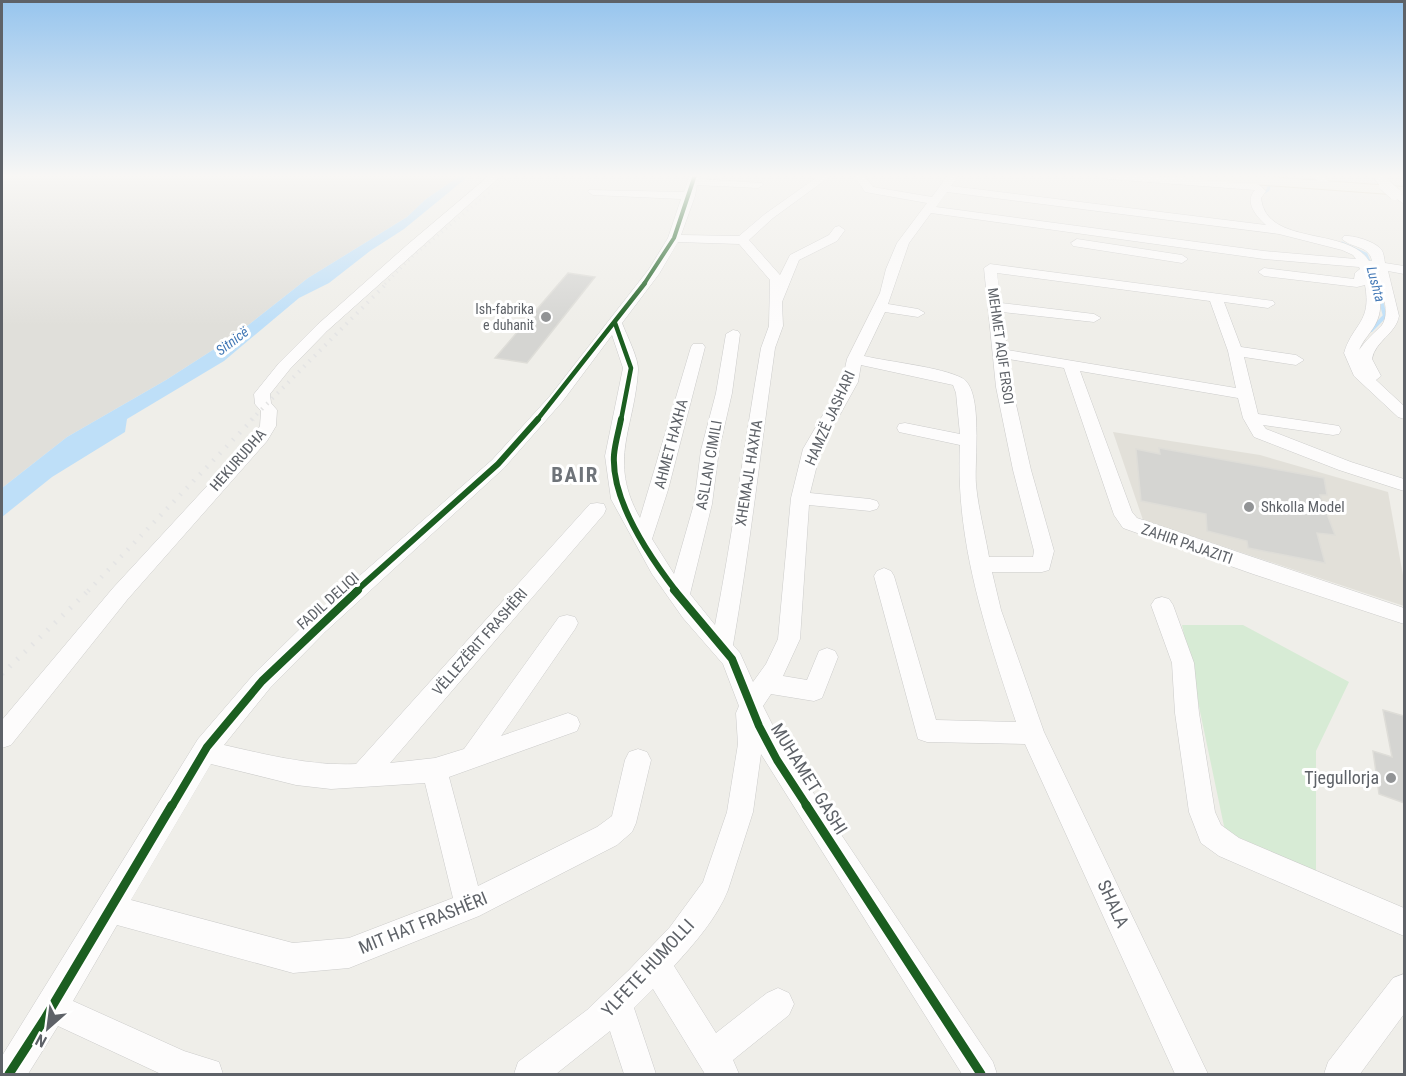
<svg xmlns="http://www.w3.org/2000/svg" width="1406" height="1076" viewBox="0 0 1406 1076" font-family="'Roboto Condensed',sans-serif">
  <rect width="100%" height="100%" fill="#efeee9"/>
  <!-- industrial -->
  <polygon fill="#e0dfda" points="2,175 461,175 426,199 407,217 308,278 233,337 166,380 67,437 2,488"/>
  <!-- education -->
  <polygon fill="#e2e0d9" points="1113,432 1260,455 1388,492 1404,581 1404,606 1143,520"/>
  <!-- green -->
  <polygon fill="#d7ebd5" points="1182,625 1243,625 1349,682 1316,751 1316,873 1225,831"/>
  <!-- water -->
  <polygon fill="#bedff8" points="461,175 470,175 404,229 370,251 329,283 299,298 224,361 127,419 125,432 52,477 2,517 2,488 67,437 166,380 233,337 308,278 407,217 426,199"/>
  <g fill="none" stroke-linecap="round" stroke-linejoin="round">
    <!-- stream-far1 -->
    <g stroke="#bedff8" stroke-width="3">
      <polyline points="1263,193 1268,190 1273,175"/>
      <polyline points="1342,243 1366,254 1371,266"/>
    </g>
    <!-- stream -->
    <polyline stroke="#bedff8" stroke-width="4" points="1371,330 1385,316 1379,294"/>
  </g>
  <!-- building -->
  <g fill="#d5d5d2" stroke="#deddd8" stroke-width="1.5">
    <polygon points="568,273 595,277 527,363 495,358"/>
    <polygon points="1159,448 1324,478 1327,495 1320,495 1335,535 1317,533 1325,563 1248,548 1247,541 1207,531 1206,514 1141,501 1136,449 1160,454"/>
    <polygon points="1383,710 1404,716 1404,803 1379,794 1373,751 1392,757"/>
  </g>
  <g fill="none" stroke-linecap="round" stroke-linejoin="round">
    <defs>
      <g id="minor">
        <polygon points="490,175 502,175 327,331 290,369 270,394 271,403 277,410 276,426 267,441 127,600 11,745 2,748 2,720 113,588 255,434 260,426 261,411 255,404 254,394 279,363 317,325 407,245"/>
        <path d="M690,175H700L699,179L762,183L763,185L758,188L697,185L695,196L681,235L739,236L765,214L820,175H832L773,218L749,240L780,275L790,255L829,235L835,227L839,226L845,230L837,241L799,260L782,302L783,326L775,348C761,447 750,547 733,645L740,653L753,682L766,664L778,639L791,498L803,449L842,382L847,359L880,293L886,269L897,243L927,203L865,192L854,175H864L873,187L932,197L948,175H959L951,186L1266,225C1256,216 1244,202 1255,190L1108,179L1103,176L1143,175L1258,184L1266,191L1261,198C1266,247 1348,226 1369,261H1372C1369,245 1353,249 1342,239L1344,236C1353,235 1374,241 1381,249C1384,253 1384,258 1385,263L1404,266V274L1388,271L1399,316C1396,334 1375,341 1372,359L1381,376L1376,380L1404,406V419L1398,417L1354,376L1344,353C1353,323 1372,323 1365,285L1357,287L1264,276L1258,272L1264,268L1354,279L1355,273L1360,269L1359,267L1264,259L931,213L909,243L888,304L918,309L925,313L918,317L885,312L864,356C890,362 941,367 962,378C984,389 974,463 976,484C978,508 985,533 989,557H1033L1034,551L1013,470L996,387L984,268L990,264L1273,301L1275,304L1268,308L1224,302L1241,347L1296,355L1304,360L1296,365L1244,357L1258,414L1333,425L1339,426L1341,430L1339,434L1333,435L1263,425L1266,429L1351,462L1404,479V491L1339,470L1254,437L1243,418L1238,398L1080,371L1132,512L1137,518L1404,608V624L1253,574L1123,528L1114,515L1064,368L1008,359L1012,387L1031,470L1054,551L1049,570L1042,572H992L1001,610L1044,732L1208,1074H1175L1025,744L927,742L918,739L874,576L877,571L884,568L891,571L894,576L936,720L1016,722C986,631 955,542 960,445L899,432L897,428L899,424L905,423L960,434L956,393L953,385L861,365L858,382L821,449L810,493L870,499L877,501L879,505L877,509L870,511L809,505L800,639L783,676L807,680L819,651L827,648L835,651L838,657L822,698L814,701L771,694L763,706L786,752L993,1062L997,1074H962L761,754L753,812L728,890C717,918 694,944 674,966L716,1033L767,993L778,988L789,993L794,1004L789,1015L733,1060L739,1074H705L653,989L634,1008L656,1074H624L610,1031L556,1074H514L518,1062L587,1010L629,970L670,927L703,882L727,812L738,744L736,713L739,706L723,664L683,618L652,574L611,499L605,456L623,368L612,335L562,402L504,468L325,632L270,688L224,745C268,755 311,766 356,764L590,504L597,503L604,504L606,509L604,514L390,763L435,758L464,749L559,617L567,615L575,617L578,623L575,629L501,736L568,713L577,717L580,724L577,731L449,777L478,886L597,827L612,816L625,760L629,752L638,749L647,752L651,760L636,823L632,832L617,845L479,916L349,968L293,973L117,925L73,1001L184,1051L219,1062L223,1074H161L58,1026L28,1074H2V1056L198,739L254,674L309,620L492,460L550,396L649,269L668,238L681,199L593,195L588,192L589,190L684,192ZM947,192L1279,234L1342,250L1353,255L1356,259L1264,251L936,207ZM678,242L739,244L770,280L769,326L761,348C745,440 733,533 715,625L690,594L712,504L719,450L732,393L740,334L738,331L733,330L726,334L716,393L701,450L694,504L674,574L652,539L668,490L705,347L703,344H693L691,347L640,518C607,460 635,428 638,370C639,359 626,334 622,323L659,274ZM1373,269H1374C1379,283 1392,311 1382,325C1374,333 1366,340 1359,350C1363,340 1370,334 1375,325C1385,308 1379,286 1373,269ZM997,273L1210,301L1228,351L1236,388L1007,350L1002,312L1094,322L1101,318L1094,314L1001,303ZM211,764L296,785L331,789L425,783L453,898L349,938L293,943L131,900Z"/>
        <polygon points="1312,175 1323,175 1331,185 1330,187 1322,187"/>
        <polygon points="1372,175 1383,175 1390,185 1389,187 1381,187"/>
        <polygon points="1395,191 1404,196 1404,204 1390,194"/>
        <polygon points="1077,239 1182,255 1188,259 1182,263 1073,246 1071,243"/>
        <polygon points="1162,597 1169,599 1173,605 1194,663 1199,713 1215,812 1221,825 1239,838 1404,908 1404,936 1219,856 1201,843 1189,812 1175,713 1172,663 1151,605 1155,599"/>
        <polygon points="1404,974 1404,1014 1360,1074 1324,1074 1328,1062 1393,978"/>
      </g>
      <polygon id="major" points="1178,175 1243,175 1404,187 1404,195 1184,179"/>
    </defs>
    <!-- minor casing -->
    <use href="#minor" stroke="#cccccb" stroke-width="1"/>
    <!-- major casing -->
    <use href="#major" stroke="#d7cfb7" stroke-width="2"/>
    <!-- minor -->
    <use href="#minor" fill="#fdfcfc" fill-rule="evenodd"/>
    <!-- major -->
    <use href="#major" fill="#f4f2e9" fill-rule="evenodd"/>
    <!-- rail-far3 -->
    <polyline stroke="#e4e4e4" stroke-width="3" stroke-dasharray="1 4.5" stroke-linecap="butt" points="385,284 413,256 510,175"/>
    <!-- rail-far2 -->
    <polyline stroke="#e4e4e4" stroke-width="4" stroke-dasharray="1.5 6" stroke-linecap="butt" points="251,420 387,283"/>
    <!-- rail-far1 -->
    <polyline stroke="#e4e4e4" stroke-width="4.5" stroke-dasharray="1.5 8" stroke-linecap="butt" points="88,591 253,419"/>
    <!-- rail -->
    <polyline stroke="#e4e4e4" stroke-width="5" stroke-dasharray="1.5 9" stroke-linecap="butt" points="2,674 89,590"/>
    <defs>
      <polyline id="minor-bridge" points="1385,185 1395,194"/>
    </defs>
    <!-- minor-bridge casing -->
    <use href="#minor-bridge" stroke="#cccccb" stroke-width="13" stroke-linecap="butt"/>
    <!-- minor-bridge -->
    <use href="#minor-bridge" stroke="#fdfcfc" stroke-width="12"/>
    <defs>
      <polyline id="cycleway-far4" points="644,284 674,238 695,175"/>
      <g id="cycleway-far3">
        <polyline points="615,323 631,368 621,420"/>
        <polyline points="537,420 645,283"/>
      </g>
      <g id="cycleway-far2">
        <path d="M621,419C619,430 615,443 614,455C611,501 649,556 676,591"/>
        <polyline points="356,591 498,464 538,419"/>
      </g>
      <g id="cycleway-far1">
        <polyline points="674,590 732,659 759,726 777,760 807,806"/>
        <polyline points="172,806 207,747 262,681 358,590"/>
      </g>
      <g id="cycleway">
        <polyline points="806,805 981,1074"/>
        <polyline points="9,1074 44,1020 172,805"/>
      </g>
    </defs>
    <!-- cycleway-far4 casing -->
    <use href="#cycleway-far4" stroke="#fff" stroke-width="6"/>
    <!-- cycleway-far3 casing -->
    <use href="#cycleway-far3" stroke="#fff" stroke-width="8"/>
    <!-- cycleway-far2 casing -->
    <use href="#cycleway-far2" stroke="#fff" stroke-width="10"/>
    <!-- cycleway-far1 casing -->
    <use href="#cycleway-far1" stroke="#fff" stroke-width="11"/>
    <!-- cycleway casing -->
    <use href="#cycleway" stroke="#fff" stroke-width="13"/>
    <!-- cycleway-far4 -->
    <use href="#cycleway-far4" stroke="#1b5e20" stroke-width="4"/>
    <!-- cycleway-far3 -->
    <use href="#cycleway-far3" stroke="#1b5e20" stroke-width="4.5"/>
    <!-- cycleway-far2 -->
    <use href="#cycleway-far2" stroke="#1b5e20" stroke-width="6"/>
    <!-- cycleway-far1 -->
    <use href="#cycleway-far1" stroke="#1b5e20" stroke-width="8"/>
    <!-- cycleway -->
    <use href="#cycleway" stroke="#1b5e20" stroke-width="9"/>
  </g>
  <!-- sky -->
  <linearGradient id="sky" x2="0" y2="1"><stop stop-color="#97c5ee"/><stop offset="0.54" stop-color="#f8f7f5"/><stop offset="1" stop-color="#f8f7f5" stop-opacity="0"/></linearGradient>
  <rect width="1406" height="326" fill="url(#sky)"/>
  <!-- markers -->
  <g fill="#919395" stroke="#fff" stroke-width="2">
    <circle cx="546" cy="317" r="6"/>
    <circle cx="1249" cy="507" r="6"/>
    <circle cx="1391" cy="778" r="6"/>
  </g>
  <g text-anchor="middle" stroke-width="6" stroke-linejoin="round" paint-order="stroke">
    <!-- far-water labels -->
    <g font-size="14" font-style="italic" fill="#4278b6" stroke="#fff">
      <text transform="translate(1376 284) rotate(75)" y="5">Lushta</text>
      <text transform="translate(232 341) rotate(-37)" y="5">Sitnicë</text>
    </g>
    <!-- far-poi labels -->
    <g font-size="14" fill="#5e6268" stroke="#fff" text-anchor="end">
      <text x="534" y="314">Ish-fabrika<tspan x="534" dy="16">e duhanit</tspan></text>
    </g>
    <!-- far-street labels -->
    <g font-size="14" fill="#5e6268" stroke="#fff">
      <text transform="translate(1001 346) rotate(82)" y="5">MEHMET AQIF ERSOI</text>
    </g>
    <!-- street labels -->
    <g font-size="15" fill="#5e6268" stroke="#fff">
      <text transform="translate(830 418) rotate(-66)" y="5">HAMZË JASHARI</text>
      <text transform="translate(671 444) rotate(-75)" y="5">AHMET HAXHA</text>
      <text transform="translate(238 460) rotate(-49)" y="5">HEKURUDHA</text>
      <text transform="translate(709 465) rotate(-80)" y="5">ASLLAN CIMILI</text>
      <text transform="translate(749 473) rotate(-81)" y="5">XHEMAJL HAXHA</text>
      <text transform="translate(1187 544) rotate(19)" y="5">ZAHIR PAJAZITI</text>
      <text transform="translate(328 601) rotate(-42)" y="5">FADIL DELIQI</text>
      <text transform="translate(480 642) rotate(-49)" y="5">VËLLEZËRIT FRASHËRI</text>
    </g>
    <!-- poi labels -->
    <g font-size="15" fill="#5e6268" stroke="#fff" text-anchor="start">
      <text x="1261" y="512">Shkolla Model</text>
    </g>
    <!-- near-poi labels -->
    <g font-size="18" fill="#5e6268" stroke="#fff" text-anchor="end">
      <text x="1379" y="784">Tjegullorja</text>
    </g>
    <!-- near-street labels -->
    <g font-size="18" fill="#5e6268" stroke="#fff">
      <text transform="translate(809 779) rotate(58)" y="6">MUHAMET GASHI</text>
      <text transform="translate(1113 904) rotate(65)" y="6">SHALA</text>
      <text transform="translate(423 923) rotate(-22)" y="6">MIT HAT FRASHËRI</text>
      <text transform="translate(648 968) rotate(-47)" y="6">YLFETE HUMOLLI</text>
    </g>
    <!-- district labels -->
    <g font-size="21" font-weight="bold" letter-spacing="1.5" fill="#6f747a" stroke="#fff">
      <text x="575" y="482">BAIR</text>
    </g>
  </g>
  <!-- border -->
  <rect width="1406" height="1076" fill="none" stroke="#5e6268" stroke-width="6"/>
  <!-- north arrow -->
  <g transform="translate(48 1028) rotate(208)" stroke="#ffffff" stroke-width="4.5" paint-order="stroke">
  <path d="M0-4.5L10 22L0 15L-10 22Z" fill="#5e6268"/>
  <text y="-9" font-size="16" font-weight="bold" text-anchor="middle" fill="#5e6268">N</text>
  </g>
</svg>
